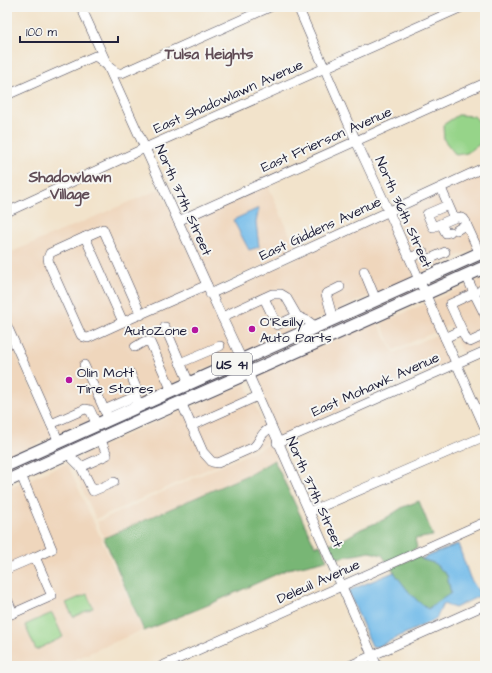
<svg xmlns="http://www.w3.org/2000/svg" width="492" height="673" viewBox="0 0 492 673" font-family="'Architects Daughter',sans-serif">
  <rect width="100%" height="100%" fill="#f6f6f2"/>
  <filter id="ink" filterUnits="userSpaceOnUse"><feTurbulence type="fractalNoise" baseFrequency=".025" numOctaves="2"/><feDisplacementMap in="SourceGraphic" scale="8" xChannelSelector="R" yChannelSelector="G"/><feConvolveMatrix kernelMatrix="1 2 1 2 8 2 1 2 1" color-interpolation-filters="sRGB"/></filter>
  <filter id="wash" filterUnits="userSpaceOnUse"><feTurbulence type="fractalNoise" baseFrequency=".012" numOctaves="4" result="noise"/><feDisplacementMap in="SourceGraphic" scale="16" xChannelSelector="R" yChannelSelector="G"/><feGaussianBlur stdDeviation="0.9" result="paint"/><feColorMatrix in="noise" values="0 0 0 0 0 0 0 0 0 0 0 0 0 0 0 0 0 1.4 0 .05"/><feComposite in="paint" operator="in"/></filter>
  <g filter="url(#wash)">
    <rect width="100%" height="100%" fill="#f2e3cb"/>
    <!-- built -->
    <g fill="#efd6bc">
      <polygon points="485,171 485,244 420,273 394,214"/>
      <polygon points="268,185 296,249 212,289 182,223"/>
      <polygon points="160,189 236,355 59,434 7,317 7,254"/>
      <polygon points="388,216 414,276 242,352 215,296"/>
      <polygon points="485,278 485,343 462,353 450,325 394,350 381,323"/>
      <polygon points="379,321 378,324 394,353 439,334 451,361 279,438 253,377"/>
      <polygon points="7,334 53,437 7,457"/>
      <polygon points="246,384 271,441 96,519 70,462 135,431"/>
      <polygon points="274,442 280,456 254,472 104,538 97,522"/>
      <polygon points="67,463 142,630 60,666 7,666 7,489"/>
    </g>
    <!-- green -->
    <g fill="#96d489" stroke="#5c7b62">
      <polygon points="458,115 474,116 483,126 480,144 467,153 456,155 444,140 443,125"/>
      <polygon points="87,594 93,608 73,617 66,603"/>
      <polygon points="52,613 63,637 36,650 25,625"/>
    </g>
    <!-- forest -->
    <g fill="#78b675" stroke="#4d6c58">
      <polygon points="274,460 315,546 320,545 327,560 288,569 208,605 144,631 104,538 254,472"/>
      <polygon points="419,501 433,536 415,539 417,548 387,562 382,555 370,552 333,559 327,544 339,542 361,529 383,520 403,507"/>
      <path d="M420,555L421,559L434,563L447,575L451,593L427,609C412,598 402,584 391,568Z"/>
    </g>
    <!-- water -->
    <g fill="#70bae9" stroke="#496e92">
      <polygon points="259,208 256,222 259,247 249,250 233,220"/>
      <path d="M458,544L470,578L481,595L455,608L443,604L436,619L377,647L372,646L348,591L394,572C404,586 413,599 428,609L451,593L447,575L434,563L421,559Z"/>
    </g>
  </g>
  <g filter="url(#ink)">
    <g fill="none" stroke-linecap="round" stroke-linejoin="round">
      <defs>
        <g id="minor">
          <polyline points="81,7 207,285 242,360"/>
          <polyline points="298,7 356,141 389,212 485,428"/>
          <path d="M7,95L95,56C103,60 114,75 122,73L270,7"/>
          <polyline points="441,188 454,218 433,227 427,214 448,205"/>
          <polyline points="7,212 145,148 462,7"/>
          <polyline points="454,218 458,217 464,219 480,254"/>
          <polyline points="178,221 485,83"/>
          <polyline points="441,224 446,233 450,232"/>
          <polyline points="457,230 465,225 466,222"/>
          <polyline points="85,237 50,253 48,258 49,264 81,335 84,337 88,338 123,322"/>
          <polyline points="410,258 423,252 427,260 445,252"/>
          <polyline points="364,271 376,300"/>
          <polyline points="481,290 485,288"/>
          <polyline points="474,293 485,315"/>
          <polyline points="210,294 485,167"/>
          <polyline points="264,298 277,325 297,316"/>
          <polyline points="141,315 103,229 85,237 123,322 207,285"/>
          <polyline points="222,317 272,294 281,294 286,297 297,316 308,321 316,327"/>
          <polyline points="333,319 326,294 340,287"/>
          <polyline points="7,326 59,442"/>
          <polyline points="165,327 189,383"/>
          <polyline points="462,330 466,339 470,342 485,335"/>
          <polyline points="445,338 462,330 450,304 474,293 466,275"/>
          <polyline points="135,347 145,341 150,342 172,391"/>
          <polyline points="180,363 220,346"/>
          <polyline points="84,365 109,420"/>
          <polyline points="130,373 137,390 135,395 139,406"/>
          <polyline points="248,373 377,666"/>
          <path d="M181,402L203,452L212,462L218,463L254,447C262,439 259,434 271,428"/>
          <polyline points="104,410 136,396"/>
          <polyline points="51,424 85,409 90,410 97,425"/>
          <polyline points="191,426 258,396"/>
          <polyline points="277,443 485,351"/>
          <polyline points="67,453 81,467 93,491 114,482"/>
          <polyline points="81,467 107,455 100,438"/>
          <polyline points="309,512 485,436"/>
          <polyline points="7,569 35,557"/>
          <polyline points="7,599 13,613"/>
          <polyline points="7,616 52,596 35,557 52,549 21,475"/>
          <polyline points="162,666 485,522"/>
          <polyline points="349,666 485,605"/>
        </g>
        <g id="major">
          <polyline points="7,465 485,251"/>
          <polyline points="7,481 143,419 248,373 485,267"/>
        </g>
      </defs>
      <!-- minor casing -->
      <use href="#minor" stroke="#413f51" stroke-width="10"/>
      <!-- major casing -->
      <use href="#major" stroke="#413f51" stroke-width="14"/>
      <!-- minor -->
      <use href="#minor" stroke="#fff" stroke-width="9"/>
      <!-- major -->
      <use href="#major" stroke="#fff" stroke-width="12"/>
    </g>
  </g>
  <!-- markers -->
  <g fill="#b5179e" stroke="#f6f6f2" stroke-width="1.5">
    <circle cx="252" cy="329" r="4"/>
    <circle cx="195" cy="330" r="4"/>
    <circle cx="69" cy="380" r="4"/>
  </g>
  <g text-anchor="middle" stroke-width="4" stroke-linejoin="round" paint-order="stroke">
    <!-- shield labels -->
    <rect fill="#f6f6f2" stroke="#626272" stroke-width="1" x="212" y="353" width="40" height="22" rx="3"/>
    <g font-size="13" font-weight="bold" fill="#22223b">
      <text x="232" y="369">US 41</text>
    </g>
    <!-- street labels -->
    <g font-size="14" fill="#22223b" stroke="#f6f6f2">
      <text transform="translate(228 96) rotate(-24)" y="5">East Shadowlawn Avenue</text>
      <text transform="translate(326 139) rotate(-24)" y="5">East Frierson Avenue</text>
      <text transform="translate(184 200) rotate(66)" y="5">North 37th Street</text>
      <text transform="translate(404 212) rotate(66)" y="5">North 36th Street</text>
      <text transform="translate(320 228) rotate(-25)" y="5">East Giddens Avenue</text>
      <text transform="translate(375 384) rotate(-24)" y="5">East Mohawk Avenue</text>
      <text transform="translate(315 492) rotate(66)" y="5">North 37th Street</text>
      <text transform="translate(318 581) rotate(-24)" y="5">Deleuil Avenue</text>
    </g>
    <!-- poi labels -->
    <g font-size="14" fill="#22223b" stroke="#f6f6f2" text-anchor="start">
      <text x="260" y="326">O'Reilly<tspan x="260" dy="16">Auto Parts</tspan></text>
      <text x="187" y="335" text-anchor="end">AutoZone</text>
      <text x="77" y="377">Olin Mott<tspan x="77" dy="16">Tire Stores</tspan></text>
    </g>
    <!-- neighbourhood labels -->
    <g font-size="15" font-weight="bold" fill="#604c56" stroke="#f6f6f2">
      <text x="209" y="59">Tulsa Heights</text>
      <text x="70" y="182">Shadowlawn<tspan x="70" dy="17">Village</tspan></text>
    </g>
  </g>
  <!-- margin -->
  <rect width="492" height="673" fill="none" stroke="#f6f6f2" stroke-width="24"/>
  <!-- scale -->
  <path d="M20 36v6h98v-6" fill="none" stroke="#22223b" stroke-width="2"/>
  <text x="26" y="36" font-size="12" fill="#22223b" stroke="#f6f6f2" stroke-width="3" paint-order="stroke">100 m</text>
</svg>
